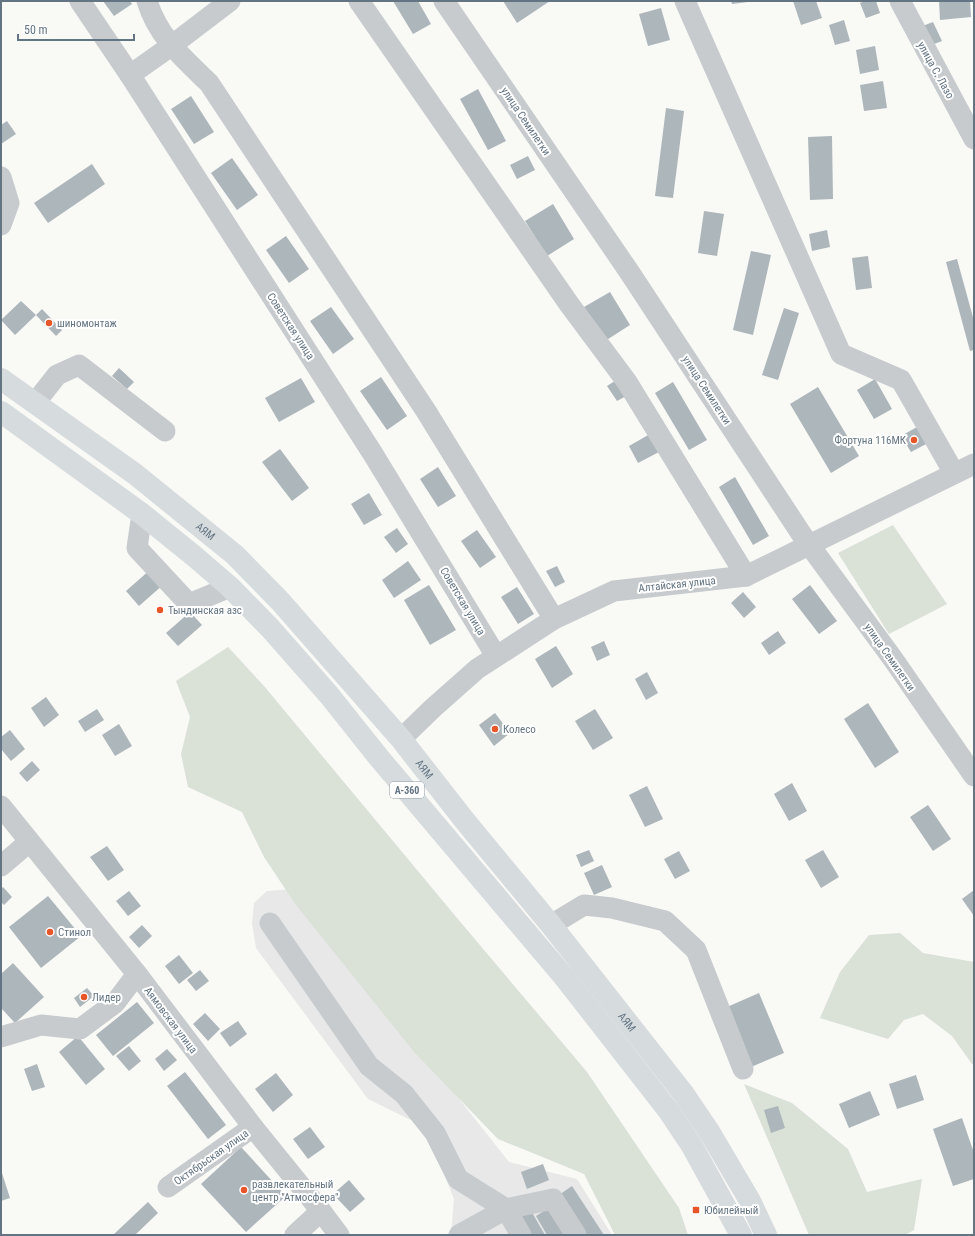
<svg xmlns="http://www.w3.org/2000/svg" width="975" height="1236" viewBox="0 0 975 1236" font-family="'Roboto Condensed',sans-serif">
  <rect width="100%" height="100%" fill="#f9f9f6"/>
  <!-- built -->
  <polygon fill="#e7e8e7" points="293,889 509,1162 577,1179 612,1235 451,1235 454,1199 425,1127 368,1099 256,948 252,923 254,903 267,891"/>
  <!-- green -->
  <g fill="#dae1d7">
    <polygon points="893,525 947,604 889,634 838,553"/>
    <polygon points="228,647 264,686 457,918 587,1072 679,1208 688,1235 615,1235 584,1174 498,1139 415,1053 296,905 264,857 242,812 188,787 181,754 190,717 176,681"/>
    <polygon points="900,933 923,953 974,962 974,1065 972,1064 952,1036 923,1014 904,1020 888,1039 820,1018 840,972 869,935"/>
    <polygon points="744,1084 792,1103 848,1149 867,1192 922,1179 914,1230 905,1235 809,1235"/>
  </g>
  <!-- building -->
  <g fill="#adb6bb">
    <polygon points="103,1 130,1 132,4 114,16"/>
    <polygon points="393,1 418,1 431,24 413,34"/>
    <polygon points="503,1 550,1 517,23"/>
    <polygon points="731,1 748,1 748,2 732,4"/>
    <polygon points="793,1 816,1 822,18 801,25"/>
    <polygon points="865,1 876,1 880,13 866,18 860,3"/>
    <polygon points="939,1 970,1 971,17 940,20"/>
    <polygon points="661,8 670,40 648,46 639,14"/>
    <polygon points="844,20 850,41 835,45 829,25"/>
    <polygon points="933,22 942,41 929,46 920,27"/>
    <polygon points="875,46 879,70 860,74 856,50"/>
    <polygon points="883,81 887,108 864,111 860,85"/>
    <polygon points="478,89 506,141 488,150 460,99"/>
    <polygon points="191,96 214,132 194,144 171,109"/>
    <polygon points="666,108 684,111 673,198 655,196"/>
    <polygon points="7,121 16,134 1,144 1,125"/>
    <polygon points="832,136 833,199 810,200 808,137"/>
    <polygon points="528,156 535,170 517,179 510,165"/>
    <polygon points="232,158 258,195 237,210 211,173"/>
    <polygon points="92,164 105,184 48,223 34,203"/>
    <polygon points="553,204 574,239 547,256 525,221"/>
    <polygon points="704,211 724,214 717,256 698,253"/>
    <polygon points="827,230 830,247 812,251 809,234"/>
    <polygon points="286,236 309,269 289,283 266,250"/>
    <polygon points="751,251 771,255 753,335 733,330"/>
    <polygon points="868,256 872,288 856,290 852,258"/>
    <polygon points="957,259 974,321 974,350 970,351 946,262"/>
    <polygon points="610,292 630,325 605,341 584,307"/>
    <polygon points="21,301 36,315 42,309 62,330 56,336 36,315 15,335 1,320"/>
    <polygon points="331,307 354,339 333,354 310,321"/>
    <polygon points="784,308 799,313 778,380 762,375"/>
    <polygon points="119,368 134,382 127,389 112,376"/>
    <polygon points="381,377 407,416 387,430 360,391"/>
    <polygon points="301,378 315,402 279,422 265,398"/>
    <polygon points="618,379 628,395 617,401 607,386"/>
    <polygon points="875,379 892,409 874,419 857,390"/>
    <polygon points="673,382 707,440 689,450 655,393"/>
    <polygon points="818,387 859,456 831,473 790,404"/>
    <polygon points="917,427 928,443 911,452 901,436"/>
    <polygon points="650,434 659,452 638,463 629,446"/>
    <polygon points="280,449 309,488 292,501 262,462"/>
    <polygon points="438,467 456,496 438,507 420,479"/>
    <polygon points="735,477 769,536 753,545 719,487"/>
    <polygon points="369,493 382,515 364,525 351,504"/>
    <polygon points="397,528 408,544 396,553 384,537"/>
    <polygon points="477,530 496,557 480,568 461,541"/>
    <polygon points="408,561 421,580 394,598 382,580"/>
    <polygon points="557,566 565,582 555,587 546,571"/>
    <polygon points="151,569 164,584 139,606 126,591"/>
    <polygon points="429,585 456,630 430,645 404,600"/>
    <polygon points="810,585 837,621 819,634 792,599"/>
    <polygon points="517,587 534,614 518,624 501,597"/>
    <polygon points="743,592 756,607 744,618 731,603"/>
    <polygon points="190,612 202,625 178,646 166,633"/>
    <polygon points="778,631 786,643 769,655 761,643"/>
    <polygon points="604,641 610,655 597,661 591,647"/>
    <polygon points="556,646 573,674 552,688 535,659"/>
    <polygon points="647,672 658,693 646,700 635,679"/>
    <polygon points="46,697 59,715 44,727 31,708"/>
    <polygon points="868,703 899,752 875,768 844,719"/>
    <polygon points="97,709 104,720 85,732 78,721"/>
    <polygon points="595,709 613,738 593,750 575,721"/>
    <polygon points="495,713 510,733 494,746 479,725"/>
    <polygon points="119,724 132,746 115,756 102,735"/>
    <polygon points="10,730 25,749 11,761 1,749 1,737"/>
    <polygon points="32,761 40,770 27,782 19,773"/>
    <polygon points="792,783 807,811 789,821 774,794"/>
    <polygon points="647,786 663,819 645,827 629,795"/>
    <polygon points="928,805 951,839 933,851 910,817"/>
    <polygon points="107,846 124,870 108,881 90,857"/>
    <polygon points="589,850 594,861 581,867 576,855"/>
    <polygon points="823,850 839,877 821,888 805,860"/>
    <polygon points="679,851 690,871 675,879 664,859"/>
    <polygon points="602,865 612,887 594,895 584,873"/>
    <polygon points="3,887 12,897 4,905 1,902 1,889"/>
    <polygon points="974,890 974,916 962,899"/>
    <polygon points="129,891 141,906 128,916 116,901"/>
    <polygon points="48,896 81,936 41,968 9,927"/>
    <polygon points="142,925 152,936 139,948 129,937"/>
    <polygon points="179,955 193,973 179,984 165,966"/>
    <polygon points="13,963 44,997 15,1023 1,1008 1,974"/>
    <polygon points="200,970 209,981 196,991 187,980"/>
    <polygon points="87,988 94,996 80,1007 74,998"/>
    <polygon points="759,993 784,1053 751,1067 727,1007"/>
    <polygon points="137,1002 154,1023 113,1056 96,1035"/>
    <polygon points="205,1013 220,1029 208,1041 193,1024"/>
    <polygon points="238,1021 247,1034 230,1047 220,1033"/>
    <polygon points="78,1036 105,1069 86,1085 59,1052"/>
    <polygon points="129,1046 141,1061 129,1071 116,1056"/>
    <polygon points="167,1049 177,1060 164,1071 155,1059"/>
    <polygon points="37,1064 45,1087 32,1091 24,1069"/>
    <polygon points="185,1072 226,1125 208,1139 167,1086"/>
    <polygon points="276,1073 293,1095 273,1112 255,1089"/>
    <polygon points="916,1075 924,1100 897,1109 889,1084"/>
    <polygon points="870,1091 880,1115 849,1128 839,1104"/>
    <polygon points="778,1106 785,1128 771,1133 764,1110"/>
    <polygon points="962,1118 974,1153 974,1179 953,1186 933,1129"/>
    <polygon points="310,1127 325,1147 308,1159 293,1139"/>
    <polygon points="241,1147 286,1196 246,1232 201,1184"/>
    <polygon points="543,1164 549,1180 527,1189 521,1172"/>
    <polygon points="1,1170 10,1198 1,1201"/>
    <polygon points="349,1180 365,1199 350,1212 333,1194"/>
    <polygon points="572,1186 604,1235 584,1235 559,1195"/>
    <polygon points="148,1202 158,1213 135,1235 113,1235"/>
    <polygon points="550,1207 567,1235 547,1235 536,1216"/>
    <polygon points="530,1209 545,1235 528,1235 517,1217"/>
  </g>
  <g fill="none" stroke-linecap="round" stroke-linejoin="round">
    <!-- minor -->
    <g stroke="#c7cbce" stroke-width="21">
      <polyline points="80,1 130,75 373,454 496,656"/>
      <path d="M147,1C158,37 183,58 209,83L426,411L554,619"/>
      <polyline points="359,1 569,304 627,382 746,576"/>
      <polyline points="444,1 630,273 802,535 893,659 974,776"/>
      <polyline points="685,1 841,354 901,380 954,473"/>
      <polyline points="900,1 974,139"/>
      <polyline points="130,75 171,46 230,1"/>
      <polyline points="1,177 9,203 1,225"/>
      <polyline points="35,403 57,375 79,365 165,431"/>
      <polyline points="142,514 137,548 189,604 230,587"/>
      <polyline points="401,739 433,708 477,669 554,619 614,591 746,576 974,464"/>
      <polyline points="1,806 137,974 253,1127 321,1211 339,1235"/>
      <polyline points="1,866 29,842"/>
      <polyline points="270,923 369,1066 404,1094 435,1133 458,1179 506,1209 521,1235"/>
      <polyline points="551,925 584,905 612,908 665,921 696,950 743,1069"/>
      <polyline points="1,1037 41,1025 80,1029 115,1003 137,974"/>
      <polyline points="168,1187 253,1127"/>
      <polyline points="295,1235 321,1211"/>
      <polyline points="459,1235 506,1209 553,1199 576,1235"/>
    </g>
    <!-- highway -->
    <g stroke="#d6dbde" stroke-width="22">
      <path id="s1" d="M1,379L135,474L235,555L280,601L401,739L465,821L551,925L683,1093L710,1133L750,1201L766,1235"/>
      <polyline points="1,412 142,514 194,556 230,587 270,628 329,695 380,759 565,978 668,1110 692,1146 741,1235"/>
    </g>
  </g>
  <!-- markers -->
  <g fill="#e75628" stroke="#fff" stroke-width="1.5">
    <circle cx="49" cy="323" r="4"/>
    <circle cx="914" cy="440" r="4"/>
    <circle cx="160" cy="610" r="4"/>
    <circle cx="495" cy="729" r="4"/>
    <circle cx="50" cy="932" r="4"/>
    <circle cx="84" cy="997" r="4"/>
    <circle cx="244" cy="1190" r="4"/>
    <rect x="692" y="1206" width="8" height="8" rx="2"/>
  </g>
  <g text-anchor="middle" stroke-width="4" stroke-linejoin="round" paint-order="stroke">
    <!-- shield labels -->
    <rect fill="#fff" stroke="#929ea8" stroke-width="1" x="390" y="782" width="34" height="16" rx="3"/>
    <g font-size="10" font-weight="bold" fill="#637482">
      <text x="407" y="794">А-360</text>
    </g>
    <!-- street labels -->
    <g font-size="11" fill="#637482" stroke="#fff">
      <text transform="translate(936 70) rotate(61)" y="4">улица С. Лазо</text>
      <text transform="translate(526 121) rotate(56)" y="4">улица Семилетки</text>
      <text transform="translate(291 326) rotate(57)" y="4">Советская улица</text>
      <text transform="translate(707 390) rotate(57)" y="4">улица Семилетки</text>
      <text dy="4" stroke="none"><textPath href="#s1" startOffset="255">АЯМ</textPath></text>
      <text transform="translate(677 584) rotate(-6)" y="4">Алтайская улица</text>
      <text transform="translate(463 601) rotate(59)" y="4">Советская улица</text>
      <text transform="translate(890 657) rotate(55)" y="4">улица Семилетки</text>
      <text dy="4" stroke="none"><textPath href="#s1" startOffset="579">АЯМ</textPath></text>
      <text transform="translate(171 1020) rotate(53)" y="4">Аямовская улица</text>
      <text dy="4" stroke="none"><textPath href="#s1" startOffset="903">АЯМ</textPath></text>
      <text transform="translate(211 1157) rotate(-35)" y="4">Октябрьская улица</text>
    </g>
    <!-- poi labels -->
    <g font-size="11" fill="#637482" stroke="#fff" text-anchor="start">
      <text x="57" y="327">шиномонтаж</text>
      <text x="906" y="444" text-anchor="end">Фортуна 116МК</text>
      <text x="168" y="614">Тындинская азс</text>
      <text x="503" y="733">Колесо</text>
      <text x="58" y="936">Стинол</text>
      <text x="92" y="1001">Лидер</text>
      <text x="252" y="1188">развлекательный<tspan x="252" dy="13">центр "Атмосфера"</tspan></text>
      <text x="704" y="1214">Юбилейный</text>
    </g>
  </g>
  <!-- border -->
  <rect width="975" height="1236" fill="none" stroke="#637482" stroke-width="4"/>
  <!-- scale -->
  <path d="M18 34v6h116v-6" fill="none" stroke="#637482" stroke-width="2"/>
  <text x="24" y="34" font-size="12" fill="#637482" stroke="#ffffff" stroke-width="3" paint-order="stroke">50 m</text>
</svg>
